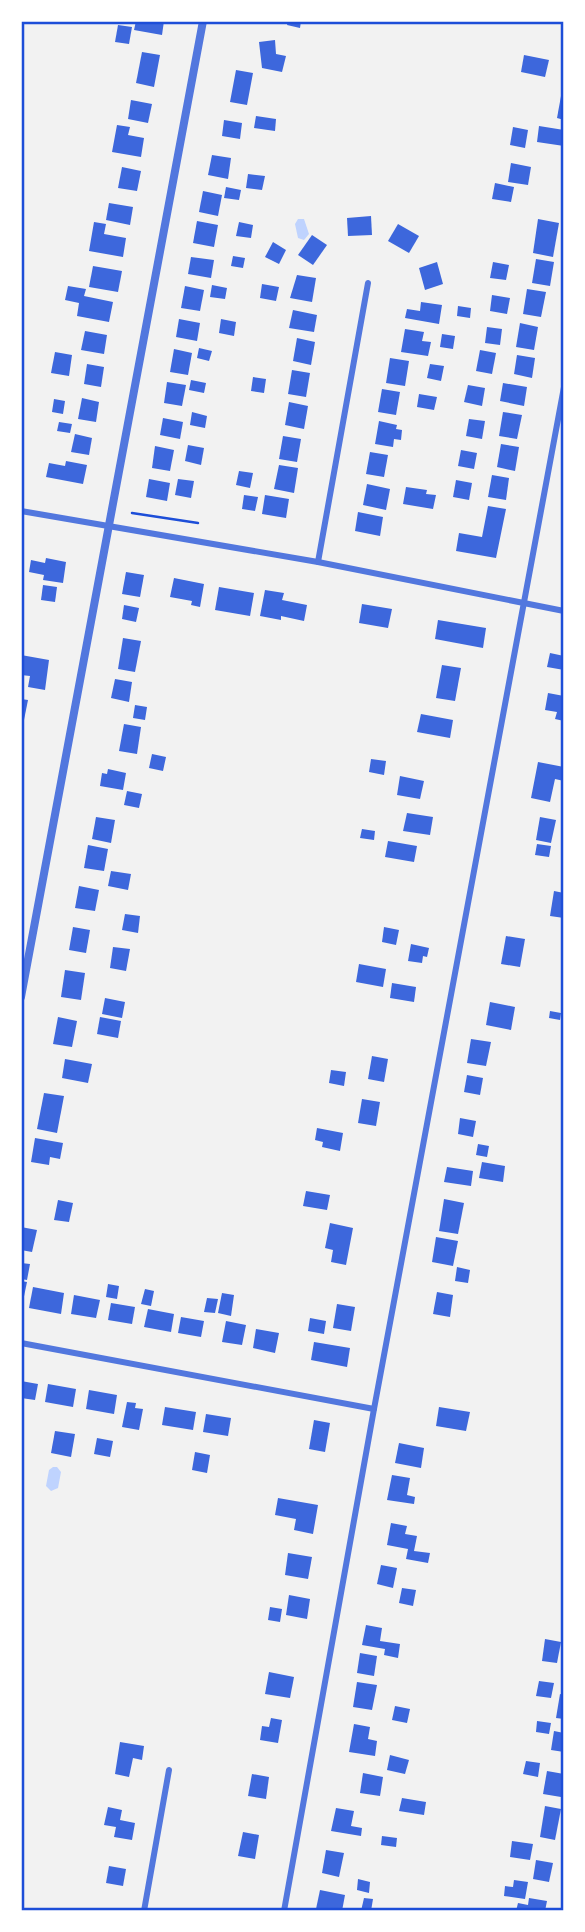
<svg xmlns="http://www.w3.org/2000/svg" width="585" height="1932" viewBox="0 0 585 1932" font-family="'Work Sans',sans-serif">
  <rect width="100%" height="100%" fill="#f2f2f2"/>
  <!-- water -->
  <g fill="#bfd3fe">
    <polygon points="298,219 304,219 309,234 304,240 298,238 295,224"/>
    <polygon points="53,1467 57,1467 61,1472 58,1488 51,1491 46,1486 49,1470"/>
  </g>
  <!-- building -->
  <g fill="#3d67dc">
    <polygon points="136,21 164,21 162,35 134,30"/>
    <polygon points="288,21 301,21 300,28 287,25"/>
    <polygon points="118,25 132,27 129,44 115,42"/>
    <polygon points="275,40 276,54 286,56 282,72 262,68 259,42"/>
    <polygon points="142,52 160,55 154,87 136,83"/>
    <polygon points="524,55 549,60 545,77 521,72"/>
    <polygon points="236,70 253,73 247,105 230,102"/>
    <polygon points="563,85 564,85 564,120 557,118"/>
    <polygon points="131,100 152,104 148,123 128,119"/>
    <polygon points="256,116 276,119 275,131 254,128"/>
    <polygon points="224,120 242,123 240,139 222,136"/>
    <polygon points="117,125 130,127 128,135 144,138 141,157 112,152"/>
    <polygon points="539,126 564,130 564,146 537,142"/>
    <polygon points="513,127 528,130 525,148 510,145"/>
    <polygon points="212,155 231,158 228,179 208,175"/>
    <polygon points="511,163 531,167 528,185 508,182"/>
    <polygon points="122,167 141,171 137,191 118,188"/>
    <polygon points="248,174 265,176 262,190 246,188"/>
    <polygon points="495,183 514,187 511,202 492,199"/>
    <polygon points="226,187 241,190 239,200 224,198"/>
    <polygon points="203,191 222,195 218,216 199,212"/>
    <polygon points="109,203 133,207 130,225 106,220"/>
    <polygon points="371,216 372,235 348,236 347,218"/>
    <polygon points="538,219 559,223 553,257 533,253"/>
    <polygon points="197,221 218,225 214,247 193,243"/>
    <polygon points="94,222 106,224 104,234 126,238 123,257 89,251"/>
    <polygon points="239,222 253,225 251,238 236,236"/>
    <polygon points="398,224 419,236 409,253 388,241"/>
    <polygon points="312,235 327,245 313,265 298,255"/>
    <polygon points="273,242 286,250 279,264 265,257"/>
    <polygon points="233,256 245,258 243,268 231,266"/>
    <polygon points="191,257 214,260 211,278 188,274"/>
    <polygon points="536,259 554,262 550,286 532,283"/>
    <polygon points="437,262 443,284 425,290 419,268"/>
    <polygon points="493,262 509,265 506,280 490,278"/>
    <polygon points="93,266 122,271 118,292 89,287"/>
    <polygon points="297,275 316,278 312,302 290,298"/>
    <polygon points="262,284 279,287 276,301 260,298"/>
    <polygon points="212,285 227,288 225,299 210,297"/>
    <polygon points="68,286 86,289 84,296 113,302 109,322 77,316 79,303 65,300"/>
    <polygon points="185,286 204,290 200,311 181,308"/>
    <polygon points="527,289 546,292 541,317 523,314"/>
    <polygon points="492,295 510,298 507,314 490,311"/>
    <polygon points="421,302 442,305 439,324 405,318 407,309 420,311"/>
    <polygon points="458,306 471,308 470,318 457,316"/>
    <polygon points="293,310 317,315 314,332 289,328"/>
    <polygon points="179,319 200,323 197,341 176,337"/>
    <polygon points="221,319 236,322 234,336 219,333"/>
    <polygon points="520,323 538,327 534,350 516,347"/>
    <polygon points="487,327 502,329 500,345 485,343"/>
    <polygon points="405,329 424,332 422,341 431,342 428,356 401,352"/>
    <polygon points="85,331 107,335 104,354 81,350"/>
    <polygon points="442,334 455,336 453,349 440,347"/>
    <polygon points="297,338 315,342 311,365 293,361"/>
    <polygon points="199,348 212,351 209,361 197,358"/>
    <polygon points="174,349 192,353 188,375 170,372"/>
    <polygon points="480,350 496,353 492,374 476,371"/>
    <polygon points="55,352 72,355 69,376 51,373"/>
    <polygon points="517,355 535,358 532,378 514,374"/>
    <polygon points="390,358 409,361 405,386 386,383"/>
    <polygon points="87,364 104,367 101,387 84,384"/>
    <polygon points="430,364 444,366 441,381 427,378"/>
    <polygon points="292,370 310,373 306,397 288,394"/>
    <polygon points="253,377 266,379 264,393 251,391"/>
    <polygon points="191,380 206,383 204,393 189,390"/>
    <polygon points="167,382 186,385 182,406 164,403"/>
    <polygon points="503,383 527,387 524,406 500,401"/>
    <polygon points="468,385 485,388 482,406 464,402"/>
    <polygon points="382,389 400,392 396,415 378,412"/>
    <polygon points="419,394 437,397 434,410 417,407"/>
    <polygon points="82,398 99,402 96,422 78,419"/>
    <polygon points="54,399 65,401 63,414 52,412"/>
    <polygon points="289,402 308,406 304,429 285,425"/>
    <polygon points="192,412 207,416 205,428 190,425"/>
    <polygon points="503,412 522,415 517,439 499,436"/>
    <polygon points="163,418 183,422 180,439 160,435"/>
    <polygon points="469,419 485,421 482,439 466,436"/>
    <polygon points="379,421 397,425 396,429 402,430 401,440 394,439 393,447 375,444"/>
    <polygon points="59,422 72,424 70,433 57,431"/>
    <polygon points="75,434 92,438 89,455 71,452"/>
    <polygon points="283,436 301,439 297,462 279,459"/>
    <polygon points="501,444 519,447 515,471 497,467"/>
    <polygon points="188,445 204,448 201,465 185,461"/>
    <polygon points="155,446 174,450 170,471 152,468"/>
    <polygon points="461,450 477,453 474,469 458,466"/>
    <polygon points="370,452 388,455 384,477 366,474"/>
    <polygon points="66,461 87,465 83,484 46,477 49,463 65,466"/>
    <polygon points="279,465 298,468 294,493 274,489"/>
    <polygon points="239,471 253,473 250,488 236,485"/>
    <polygon points="492,475 509,478 506,500 488,497"/>
    <polygon points="149,479 170,483 167,501 146,497"/>
    <polygon points="178,479 194,481 191,498 175,495"/>
    <polygon points="456,480 472,483 469,500 453,497"/>
    <polygon points="367,484 390,489 386,510 363,505"/>
    <polygon points="406,487 427,490 426,494 436,495 433,509 403,504"/>
    <polygon points="244,495 258,497 255,511 242,509"/>
    <polygon points="265,495 289,499 286,518 262,514"/>
    <polygon points="488,506 506,509 496,558 456,551 459,533 482,537"/>
    <polygon points="358,512 383,517 380,536 355,531"/>
    <polygon points="46,558 66,562 63,583 43,580 44,575 29,572 31,560 45,563"/>
    <polygon points="126,572 144,575 140,597 122,594"/>
    <polygon points="174,578 204,584 200,607 191,605 192,601 170,597"/>
    <polygon points="43,585 57,587 55,602 41,600"/>
    <polygon points="219,587 254,593 250,616 215,610"/>
    <polygon points="265,590 284,593 282,600 307,605 304,621 281,616 281,620 260,616"/>
    <polygon points="362,604 392,609 388,628 359,623"/>
    <polygon points="124,605 139,608 136,622 122,619"/>
    <polygon points="438,620 486,628 483,648 435,639"/>
    <polygon points="123,638 141,641 135,672 118,669"/>
    <polygon points="550,653 564,656 564,670 547,667"/>
    <polygon points="21,655 49,660 45,690 28,687 30,676 21,675"/>
    <polygon points="442,665 461,668 455,701 436,698"/>
    <polygon points="115,679 132,682 129,702 111,698"/>
    <polygon points="548,693 564,696 564,721 555,719 557,712 545,710"/>
    <polygon points="21,699 28,700 22,730 21,730"/>
    <polygon points="135,705 147,707 145,720 133,718"/>
    <polygon points="421,714 453,720 450,738 417,732"/>
    <polygon points="124,724 141,727 137,754 119,751"/>
    <polygon points="152,754 166,757 163,771 149,768"/>
    <polygon points="371,759 386,761 384,775 369,772"/>
    <polygon points="538,762 564,767 564,781 555,779 550,802 531,798"/>
    <polygon points="108,769 126,773 123,790 100,786 102,773 107,774"/>
    <polygon points="400,776 424,781 420,799 397,795"/>
    <polygon points="127,791 142,794 139,808 124,805"/>
    <polygon points="407,813 433,817 430,835 403,831"/>
    <polygon points="96,817 115,820 111,843 92,839"/>
    <polygon points="540,817 556,820 551,843 536,840"/>
    <polygon points="362,829 375,831 374,840 360,838"/>
    <polygon points="388,841 417,846 414,862 385,857"/>
    <polygon points="537,844 551,846 549,857 535,855"/>
    <polygon points="88,845 108,849 104,871 84,868"/>
    <polygon points="111,871 131,874 128,890 108,886"/>
    <polygon points="79,886 99,890 95,911 75,908"/>
    <polygon points="554,891 564,893 564,918 550,916"/>
    <polygon points="125,914 140,916 138,933 122,930"/>
    <polygon points="73,927 90,930 86,953 69,950"/>
    <polygon points="384,927 399,930 396,945 382,942"/>
    <polygon points="506,936 525,939 520,967 501,964"/>
    <polygon points="411,944 429,948 427,957 423,956 422,963 408,961"/>
    <polygon points="113,947 130,949 126,971 110,968"/>
    <polygon points="359,964 386,969 383,987 356,982"/>
    <polygon points="65,970 85,973 81,1000 61,997"/>
    <polygon points="392,983 416,987 414,1002 390,998"/>
    <polygon points="105,998 125,1002 122,1018 102,1014"/>
    <polygon points="490,1002 515,1007 511,1030 486,1025"/>
    <polygon points="550,1011 561,1013 560,1020 549,1018"/>
    <polygon points="58,1017 77,1021 72,1047 53,1044"/>
    <polygon points="100,1017 121,1021 118,1038 97,1034"/>
    <polygon points="471,1039 491,1042 486,1066 467,1063"/>
    <polygon points="372,1056 388,1059 384,1082 368,1079"/>
    <polygon points="65,1059 92,1064 88,1083 62,1078"/>
    <polygon points="331,1070 346,1072 344,1086 329,1083"/>
    <polygon points="467,1075 483,1078 480,1095 464,1092"/>
    <polygon points="44,1093 64,1096 57,1133 37,1129"/>
    <polygon points="362,1099 380,1102 376,1126 358,1123"/>
    <polygon points="460,1118 476,1121 473,1137 458,1134"/>
    <polygon points="317,1128 343,1133 340,1151 322,1147 323,1142 315,1140"/>
    <polygon points="35,1138 63,1143 60,1159 50,1157 49,1165 31,1162"/>
    <polygon points="478,1144 489,1146 487,1157 476,1155"/>
    <polygon points="482,1162 505,1166 503,1182 479,1178"/>
    <polygon points="447,1167 473,1171 471,1186 444,1182"/>
    <polygon points="306,1191 330,1195 327,1210 303,1206"/>
    <polygon points="444,1199 464,1203 458,1234 439,1231"/>
    <polygon points="58,1200 73,1203 69,1222 54,1220"/>
    <polygon points="330,1223 353,1228 346,1265 331,1262 333,1250 325,1248"/>
    <polygon points="21,1227 37,1230 32,1252 21,1250"/>
    <polygon points="436,1237 458,1241 453,1266 432,1262"/>
    <polygon points="21,1263 30,1264 27,1280 21,1279"/>
    <polygon points="457,1267 470,1270 468,1283 455,1281"/>
    <polygon points="21,1281 27,1282 22,1306 21,1306"/>
    <polygon points="108,1284 119,1286 117,1299 106,1297"/>
    <polygon points="33,1287 64,1293 61,1314 29,1308"/>
    <polygon points="145,1289 154,1291 151,1306 141,1304"/>
    <polygon points="437,1292 453,1295 450,1317 433,1314"/>
    <polygon points="222,1293 234,1295 231,1316 218,1313"/>
    <polygon points="74,1295 100,1300 96,1318 71,1314"/>
    <polygon points="207,1298 218,1299 215,1313 204,1312"/>
    <polygon points="111,1303 135,1307 132,1324 108,1320"/>
    <polygon points="337,1304 355,1307 351,1331 333,1328"/>
    <polygon points="148,1309 174,1314 171,1332 144,1327"/>
    <polygon points="181,1317 204,1321 201,1337 178,1333"/>
    <polygon points="310,1318 326,1321 324,1334 308,1331"/>
    <polygon points="226,1321 246,1325 242,1345 222,1342"/>
    <polygon points="256,1329 279,1333 275,1353 253,1348"/>
    <polygon points="314,1342 350,1348 347,1367 311,1360"/>
    <polygon points="21,1381 38,1384 35,1400 21,1398"/>
    <polygon points="48,1384 76,1389 73,1407 45,1402"/>
    <polygon points="89,1390 117,1395 114,1414 86,1409"/>
    <polygon points="127,1402 136,1403 135,1408 143,1409 139,1430 122,1427"/>
    <polygon points="165,1407 196,1412 193,1430 162,1425"/>
    <polygon points="439,1407 470,1412 466,1431 436,1426"/>
    <polygon points="206,1414 231,1418 228,1436 203,1432"/>
    <polygon points="314,1420 330,1423 325,1452 309,1449"/>
    <polygon points="55,1431 75,1434 71,1457 51,1453"/>
    <polygon points="97,1438 113,1441 110,1457 94,1454"/>
    <polygon points="399,1443 424,1448 421,1468 395,1463"/>
    <polygon points="195,1452 210,1455 207,1473 192,1470"/>
    <polygon points="392,1475 410,1478 407,1495 415,1497 414,1504 387,1500"/>
    <polygon points="278,1498 318,1505 313,1534 294,1530 296,1519 275,1515"/>
    <polygon points="391,1523 407,1526 405,1534 417,1536 414,1551 430,1553 428,1563 406,1559 408,1549 387,1545"/>
    <polygon points="288,1553 312,1557 308,1579 285,1575"/>
    <polygon points="381,1565 397,1568 393,1588 377,1584"/>
    <polygon points="402,1588 416,1590 413,1606 399,1603"/>
    <polygon points="289,1595 310,1599 307,1619 286,1615"/>
    <polygon points="270,1607 282,1609 280,1622 268,1620"/>
    <polygon points="366,1625 382,1628 380,1641 400,1644 398,1658 384,1655 385,1649 362,1645"/>
    <polygon points="545,1639 561,1642 557,1663 542,1661"/>
    <polygon points="360,1653 377,1656 374,1676 357,1673"/>
    <polygon points="269,1672 294,1677 290,1698 265,1694"/>
    <polygon points="539,1681 554,1683 551,1698 536,1696"/>
    <polygon points="357,1682 377,1685 372,1710 353,1707"/>
    <polygon points="560,1694 564,1695 564,1719 556,1718"/>
    <polygon points="395,1706 410,1709 407,1723 392,1720"/>
    <polygon points="271,1718 282,1720 278,1743 260,1740 262,1726 269,1727"/>
    <polygon points="537,1721 551,1723 549,1734 536,1732"/>
    <polygon points="354,1724 370,1727 368,1739 377,1741 375,1756 349,1752"/>
    <polygon points="554,1731 564,1733 564,1752 551,1750"/>
    <polygon points="120,1742 144,1746 142,1760 133,1758 129,1777 115,1774"/>
    <polygon points="390,1755 409,1760 405,1774 387,1770"/>
    <polygon points="526,1761 540,1763 538,1777 523,1774"/>
    <polygon points="547,1771 564,1774 561,1797 543,1794"/>
    <polygon points="363,1773 383,1777 380,1796 360,1793"/>
    <polygon points="252,1774 269,1777 266,1799 248,1796"/>
    <polygon points="402,1798 426,1802 424,1815 399,1811"/>
    <polygon points="545,1806 561,1809 555,1840 540,1837"/>
    <polygon points="108,1807 122,1810 120,1820 135,1823 132,1840 114,1837 116,1827 104,1825"/>
    <polygon points="336,1808 354,1811 351,1826 362,1828 361,1836 331,1831"/>
    <polygon points="243,1832 259,1835 255,1859 238,1856"/>
    <polygon points="382,1836 397,1838 396,1847 381,1845"/>
    <polygon points="512,1841 533,1844 530,1860 510,1857"/>
    <polygon points="326,1850 344,1853 339,1877 322,1873"/>
    <polygon points="536,1860 553,1863 549,1882 533,1879"/>
    <polygon points="109,1866 126,1869 123,1886 106,1883"/>
    <polygon points="358,1879 370,1882 369,1893 357,1890"/>
    <polygon points="514,1880 528,1882 525,1899 504,1896 505,1886 513,1887"/>
    <polygon points="320,1890 345,1895 342,1911 316,1909"/>
    <polygon points="364,1898 373,1899 371,1911 361,1911"/>
    <polygon points="529,1898 547,1901 545,1911 516,1911 518,1903 528,1905"/>
  </g>
  <g fill="none" stroke-linecap="round" stroke-linejoin="round">
    <!-- path -->
    <polyline stroke="#1d4ed8" stroke-width="2.5" points="132,513 198,523"/>
    <!-- minor -->
    <g stroke="#5277de" stroke-width="6">
      <polyline points="21,511 318,562 564,611"/>
      <polyline points="318,562 368,283"/>
      <polyline points="21,1343 374,1409"/>
      <polyline points="144,1911 169,1770"/>
      <polyline points="284,1911 374,1409 564,387"/>
    </g>
    <!-- tertiary -->
    <polyline stroke="#5277de" stroke-width="8" points="21,997 203,21"/>
  </g>
  <!-- border -->
  <rect width="585" height="1932" fill="none" stroke="#ffffff" stroke-width="46"/>
  <rect x="23" y="23" width="539" height="1886" fill="none" stroke="#1d4ed8" stroke-width="2.5"/>
</svg>
